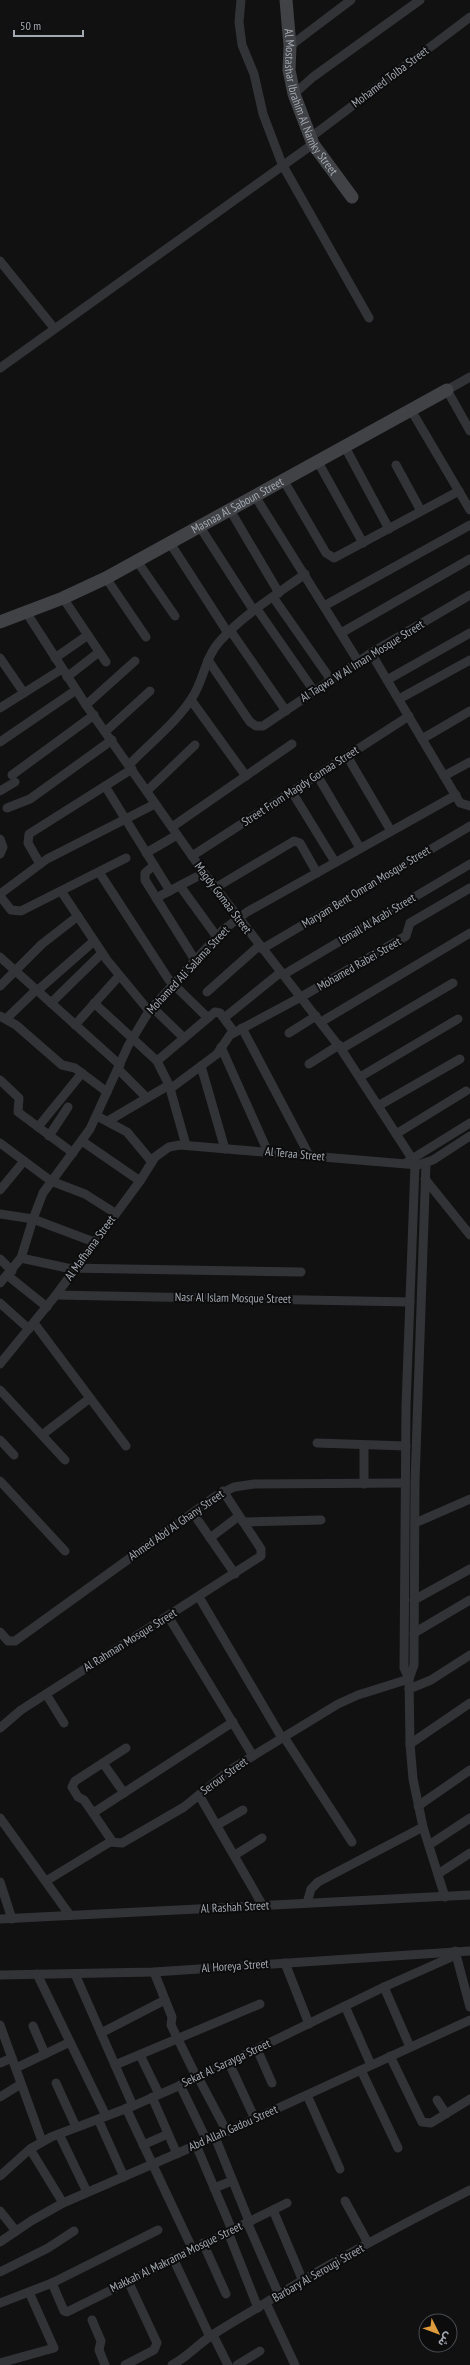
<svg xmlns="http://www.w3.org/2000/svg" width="470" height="2365" viewBox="0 0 470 2365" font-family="'PT Sans Narrow','Noto Sans Arabic',sans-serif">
  <rect width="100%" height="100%" fill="#111112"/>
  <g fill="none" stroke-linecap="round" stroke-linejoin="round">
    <!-- street -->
    <g stroke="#323336" stroke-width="9">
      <polyline points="241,0 239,22 242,45 254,74 263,114 282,164 369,318"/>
      <polyline points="290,46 351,0"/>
      <polyline points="294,94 313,77 420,0"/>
      <polyline points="311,137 470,17"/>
      <polyline points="0,261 54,328"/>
      <polyline points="0,368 313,144"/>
      <polyline points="470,377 447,390 470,431"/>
      <polyline points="411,410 470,510"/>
      <polyline points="345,447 389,529"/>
      <polyline points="318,462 363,543"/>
      <polyline points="396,465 421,511"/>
      <polyline points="284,481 326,553 334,558 459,491"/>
      <polyline points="255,496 358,661"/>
      <polyline points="230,510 279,593"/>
      <polyline points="200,527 254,611"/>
      <polyline points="170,543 228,633"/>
      <polyline points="137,561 175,616"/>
      <polyline points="106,578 146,637"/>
      <polyline points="273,597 331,680"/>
      <polyline points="63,598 106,662"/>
      <polyline points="324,606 470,525"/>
      <polyline points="257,609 314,691"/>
      <polyline points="26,612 86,705 204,873 341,1049 413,1160"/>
      <polyline points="230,630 286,711"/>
      <polyline points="341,633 470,559"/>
      <polyline points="371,653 460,803 470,806"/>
      <polyline points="0,658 24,693"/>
      <polyline points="55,658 88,635"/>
      <polyline points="208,660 250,722 256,726 263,726 371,653 470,595"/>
      <polyline points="67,677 99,652"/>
      <polyline points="387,680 470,633"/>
      <polyline points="399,699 470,660"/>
      <polyline points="191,700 246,776"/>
      <polyline points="86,705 135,661"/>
      <polyline points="0,708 62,669"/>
      <polyline points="106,731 150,691"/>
      <polyline points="422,739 470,711"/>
      <polyline points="0,742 76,690"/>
      <polyline points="347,756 391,831"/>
      <path d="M129,765C149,744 176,723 192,698C204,680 205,657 220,641C244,614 276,595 305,574"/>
      <polyline points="12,775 94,715"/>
      <polyline points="317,775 360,848"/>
      <polyline points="444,776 470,762"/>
      <polyline points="105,786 170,891"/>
      <polyline points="0,791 15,782"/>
      <polyline points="147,791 195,745"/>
      <polyline points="292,792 335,862"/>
      <polyline points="7,808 30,799 112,740"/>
      <polyline points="172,827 292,744"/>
      <polyline points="0,839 3,847 0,854"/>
      <polyline points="146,853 177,835"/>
      <polyline points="192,856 409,716"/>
      <polyline points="40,864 28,843 29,834 132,769"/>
      <polyline points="154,865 145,873 145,880 195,960"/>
      <polyline points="99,872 169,980 208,1018"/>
      <polyline points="180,886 217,937"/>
      <polyline points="215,888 294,841 300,843 317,873"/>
      <polyline points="61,891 107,960 149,1011"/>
      <polyline points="0,894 47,859 155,804"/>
      <polyline points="0,896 11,910 21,911 126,858"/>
      <polyline points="156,898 204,873"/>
      <polyline points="262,949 470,826"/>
      <polyline points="0,957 120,1065"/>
      <polyline points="283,975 470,864"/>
      <polyline points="0,986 42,944 78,916"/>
      <polyline points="37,991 94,941"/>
      <polyline points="207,992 260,945"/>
      <polyline points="51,1003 102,953"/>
      <polyline points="94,1003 157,1061 169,1085 186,1145"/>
      <polyline points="152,1007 184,1038"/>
      <polyline points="0,1016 16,1025 62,1065 75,1068 107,1092"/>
      <polyline points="224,1018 281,972"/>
      <polyline points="6,1019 36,990"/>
      <polyline points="321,1022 470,933"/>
      <polyline points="75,1025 119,976"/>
      <polyline points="242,1028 309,1155"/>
      <polyline points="289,1033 316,1016"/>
      <polyline points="221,1047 268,1152"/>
      <polyline points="341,1049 453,983"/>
      <polyline points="157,1061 215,1012 220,1013 234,1032"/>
      <polyline points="309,1064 339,1045"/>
      <polyline points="201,1066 225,1149"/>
      <polyline points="118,1069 147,1098"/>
      <polyline points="360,1077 458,1019"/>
      <polyline points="0,1080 19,1098 18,1112 73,1153"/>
      <polyline points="170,1089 217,1054 230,1035 301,997 406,936 410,923 470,888"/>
      <polyline points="378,1106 460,1059"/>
      <polyline points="97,1116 127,1132 152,1162"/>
      <polyline points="108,1121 169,1085"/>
      <polyline points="38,1127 82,1073"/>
      <polyline points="396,1134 466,1091"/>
      <polyline points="49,1136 68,1107"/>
      <polyline points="82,1141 140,1181"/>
      <polyline points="0,1143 51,1181 85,1194 115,1213"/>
      <polyline points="407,1162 470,1123"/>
      <polyline points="426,1163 415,1482 414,1665 409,1679 410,1744 413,1779 423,1827 445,1897"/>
      <polyline points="425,1179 470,1235"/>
      <polyline points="0,1190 24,1161"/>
      <polyline points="0,1214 33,1219 94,1242"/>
      <polyline points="21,1258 67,1268 301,1272"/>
      <polyline points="0,1259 12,1271"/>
      <polyline points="7,1275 47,1307"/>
      <polyline points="0,1283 21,1258 33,1219 43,1193 90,1129 128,1046 149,1011 223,930 247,912 456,795"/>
      <polyline points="56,1295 410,1302"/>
      <polyline points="0,1303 29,1329"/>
      <polyline points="34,1323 126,1446"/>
      <polyline points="0,1364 56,1295 140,1181 155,1157 169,1147 180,1145 418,1165 433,1160 470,1136"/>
      <polyline points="0,1390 65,1460"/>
      <polyline points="42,1435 90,1398"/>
      <polyline points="0,1440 14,1455"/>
      <polyline points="317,1443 406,1446"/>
      <polyline points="0,1481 65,1551"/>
      <polyline points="364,1484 364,1445"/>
      <polyline points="193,1513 235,1574"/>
      <polyline points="243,1522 321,1520"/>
      <polyline points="415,1523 470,1499"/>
      <polyline points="210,1538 239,1516"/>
      <polyline points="199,1597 282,1738"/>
      <polyline points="414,1600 470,1569"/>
      <polyline points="168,1616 253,1756"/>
      <polyline points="0,1632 8,1641 15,1641 216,1496 234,1487 254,1484 405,1483"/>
      <polyline points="414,1633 470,1600"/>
      <polyline points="409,1679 404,1668 406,1406 415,1165"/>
      <polyline points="409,1689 431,1680 470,1655"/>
      <polyline points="46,1694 64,1723"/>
      <polyline points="0,1728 21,1710 261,1556 261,1549 223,1491"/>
      <polyline points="284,1737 352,1842"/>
      <polyline points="410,1744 470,1703"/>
      <polyline points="103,1763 124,1793"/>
      <polyline points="199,1795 263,1906"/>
      <polyline points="418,1806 470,1770"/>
      <polyline points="93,1813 233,1722"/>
      <polyline points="0,1818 69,1914"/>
      <polyline points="217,1825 243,1810"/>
      <polyline points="112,1841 84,1800 78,1797 72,1787 75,1781 126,1748"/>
      <polyline points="429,1845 470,1818"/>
      <polyline points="235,1855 262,1838"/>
      <polyline points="438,1874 470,1853"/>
      <polyline points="46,1881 110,1842 122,1843 184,1807 230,1770 338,1704 358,1695 409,1679"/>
      <polyline points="0,1882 12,1919"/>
      <polyline points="307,1903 311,1889 318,1882 423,1827"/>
      <polyline points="0,1919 470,1895"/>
      <polyline points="455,1951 470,2007"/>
      <polyline points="285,1963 309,2024"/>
      <polyline points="154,1972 172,2017 171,2025 197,2078"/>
      <polyline points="37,1974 106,2116"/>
      <polyline points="75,1974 133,2106"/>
      <polyline points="0,1975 154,1972 470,1951"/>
      <polyline points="384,1987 410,2047"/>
      <polyline points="345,2006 371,2065"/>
      <polyline points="0,2025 42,2141"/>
      <polyline points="33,2026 45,2054"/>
      <polyline points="101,2033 165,2000"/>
      <polyline points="257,2049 272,2083"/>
      <polyline points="140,2055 159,2094"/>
      <polyline points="390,2056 422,2122 431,2123 470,2099"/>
      <polyline points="0,2063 12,2058"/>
      <polyline points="229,2063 255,2119"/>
      <polyline points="115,2065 260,2004"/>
      <polyline points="16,2068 70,2042"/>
      <polyline points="361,2070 398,2148"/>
      <polyline points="198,2077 227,2132"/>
      <polyline points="56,2083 76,2127"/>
      <polyline points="180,2085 207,2141"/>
      <polyline points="307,2095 340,2169"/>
      <polyline points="0,2097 21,2084"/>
      <polyline points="152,2097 177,2154"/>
      <polyline points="437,2100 446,2114"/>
      <polyline points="126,2108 192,2248"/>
      <polyline points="98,2119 124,2177"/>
      <polyline points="59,2134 87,2192"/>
      <polyline points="215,2137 249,2221"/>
      <polyline points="143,2145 168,2134"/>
      <polyline points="196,2145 232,2230"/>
      <polyline points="30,2149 63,2203"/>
      <polyline points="0,2176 30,2149 51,2137 133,2106 197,2078 384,1987 456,1955"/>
      <polyline points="214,2188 232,2181"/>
      <polyline points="345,2201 368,2243"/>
      <polyline points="273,2210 303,2281"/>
      <polyline points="0,2211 16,2231"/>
      <polyline points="247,2222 279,2295"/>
      <polyline points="228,2232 258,2308"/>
      <polyline points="0,2242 31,2221 63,2203 215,2137 470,2020"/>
      <polyline points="203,2243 226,2294"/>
      <polyline points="173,2258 210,2337"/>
      <polyline points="0,2272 48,2248 74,2231"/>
      <polyline points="52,2283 64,2311 67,2312 287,2203"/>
      <polyline points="0,2303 52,2283 158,2230"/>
      <polyline points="266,2303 295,2365"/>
      <polyline points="92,2320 101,2341 99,2350 105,2365"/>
      <polyline points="213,2335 228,2365"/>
      <polyline points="0,2363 54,2348 29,2292"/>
      <polyline points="125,2365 154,2350 157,2343 128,2281"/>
      <path d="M172,2365C187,2357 194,2348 208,2338C230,2323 255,2310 278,2295C340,2257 405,2223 470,2190"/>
      <polyline points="237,2365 260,2351"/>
    </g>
    <!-- secondary -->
    <g stroke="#404246" stroke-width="13">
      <path id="s1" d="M286,0L290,46L289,70L294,94L313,144L352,197"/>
      <path id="s2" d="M0,622L63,598L106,578L447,390"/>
    </g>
  </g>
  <g text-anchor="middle" stroke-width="4" stroke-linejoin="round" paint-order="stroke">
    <!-- street labels -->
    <g font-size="12" fill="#a3a9b1" stroke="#0c0c0d">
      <text transform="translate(390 77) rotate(-37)" y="4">Mohamed Tolba Street</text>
      <text dy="4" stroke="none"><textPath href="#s1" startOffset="107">Al Mostashar Ibrahim Al Namky Street</textPath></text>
      <text dy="4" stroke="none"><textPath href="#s2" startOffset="265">Masnaa Al Saboun Street</textPath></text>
      <text transform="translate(362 661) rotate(-32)" y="4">Al Taqwa W Al Iman Mosque Street</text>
      <text transform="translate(300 786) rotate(-33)" y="4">Street From Magdy Gomaa Street</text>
      <text transform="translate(366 887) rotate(-31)" y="4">Maryam Bent Omran Mosque Street</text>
      <text transform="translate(223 898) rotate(53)" y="4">Magdy Gomaa Street</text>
      <text transform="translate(377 919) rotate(-31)" y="4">Ismail Al Arabi Street</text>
      <text transform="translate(359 964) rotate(-30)" y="4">Mohamed Rabei Street</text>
      <text transform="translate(188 970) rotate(-47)" y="4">Mohamed Ali Salama Street</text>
      <text transform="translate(295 1154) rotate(5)" y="4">Al Teraa Street</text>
      <text transform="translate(90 1248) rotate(-54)" y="4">Al Mafhama Street</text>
      <text transform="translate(233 1298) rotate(1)" y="4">Nasr Al Islam Mosque Street</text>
      <text transform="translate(176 1525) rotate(-35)" y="4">Ahmed Abd Al Ghany Street</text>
      <text transform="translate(130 1640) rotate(-32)" y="4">Al Rahman Mosque Street</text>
      <text transform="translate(224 1776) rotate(-36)" y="4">Serour Street</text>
      <text transform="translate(235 1907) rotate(-3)" y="4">Al Rashah Street</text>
      <text transform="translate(235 1966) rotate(-4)" y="4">Al Horeya Street</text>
      <text transform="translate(226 2063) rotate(-25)" y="4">Sekat Al Sarayga Street</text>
      <text transform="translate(233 2128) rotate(-24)" y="4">Abd Allah Gadou Street</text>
      <text transform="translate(176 2257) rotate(-26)" y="4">Makkah Al Makrama Mosque Street</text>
      <text transform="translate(318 2273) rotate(-30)" y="4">Barbary Al Serougi Street</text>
    </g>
  </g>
  <!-- north arrow -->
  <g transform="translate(438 2333) rotate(132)"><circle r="19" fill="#0c0c0d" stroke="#484b4f"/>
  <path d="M0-3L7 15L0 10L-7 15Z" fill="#dd9b3d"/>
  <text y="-6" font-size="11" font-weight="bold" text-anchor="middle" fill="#a3a9b1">ش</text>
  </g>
  <!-- scale -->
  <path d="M14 30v6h69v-6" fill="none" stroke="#a3a9b1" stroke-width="2"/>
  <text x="20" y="30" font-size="12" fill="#a3a9b1" stroke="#0c0c0d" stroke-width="3" paint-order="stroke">50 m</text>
</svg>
